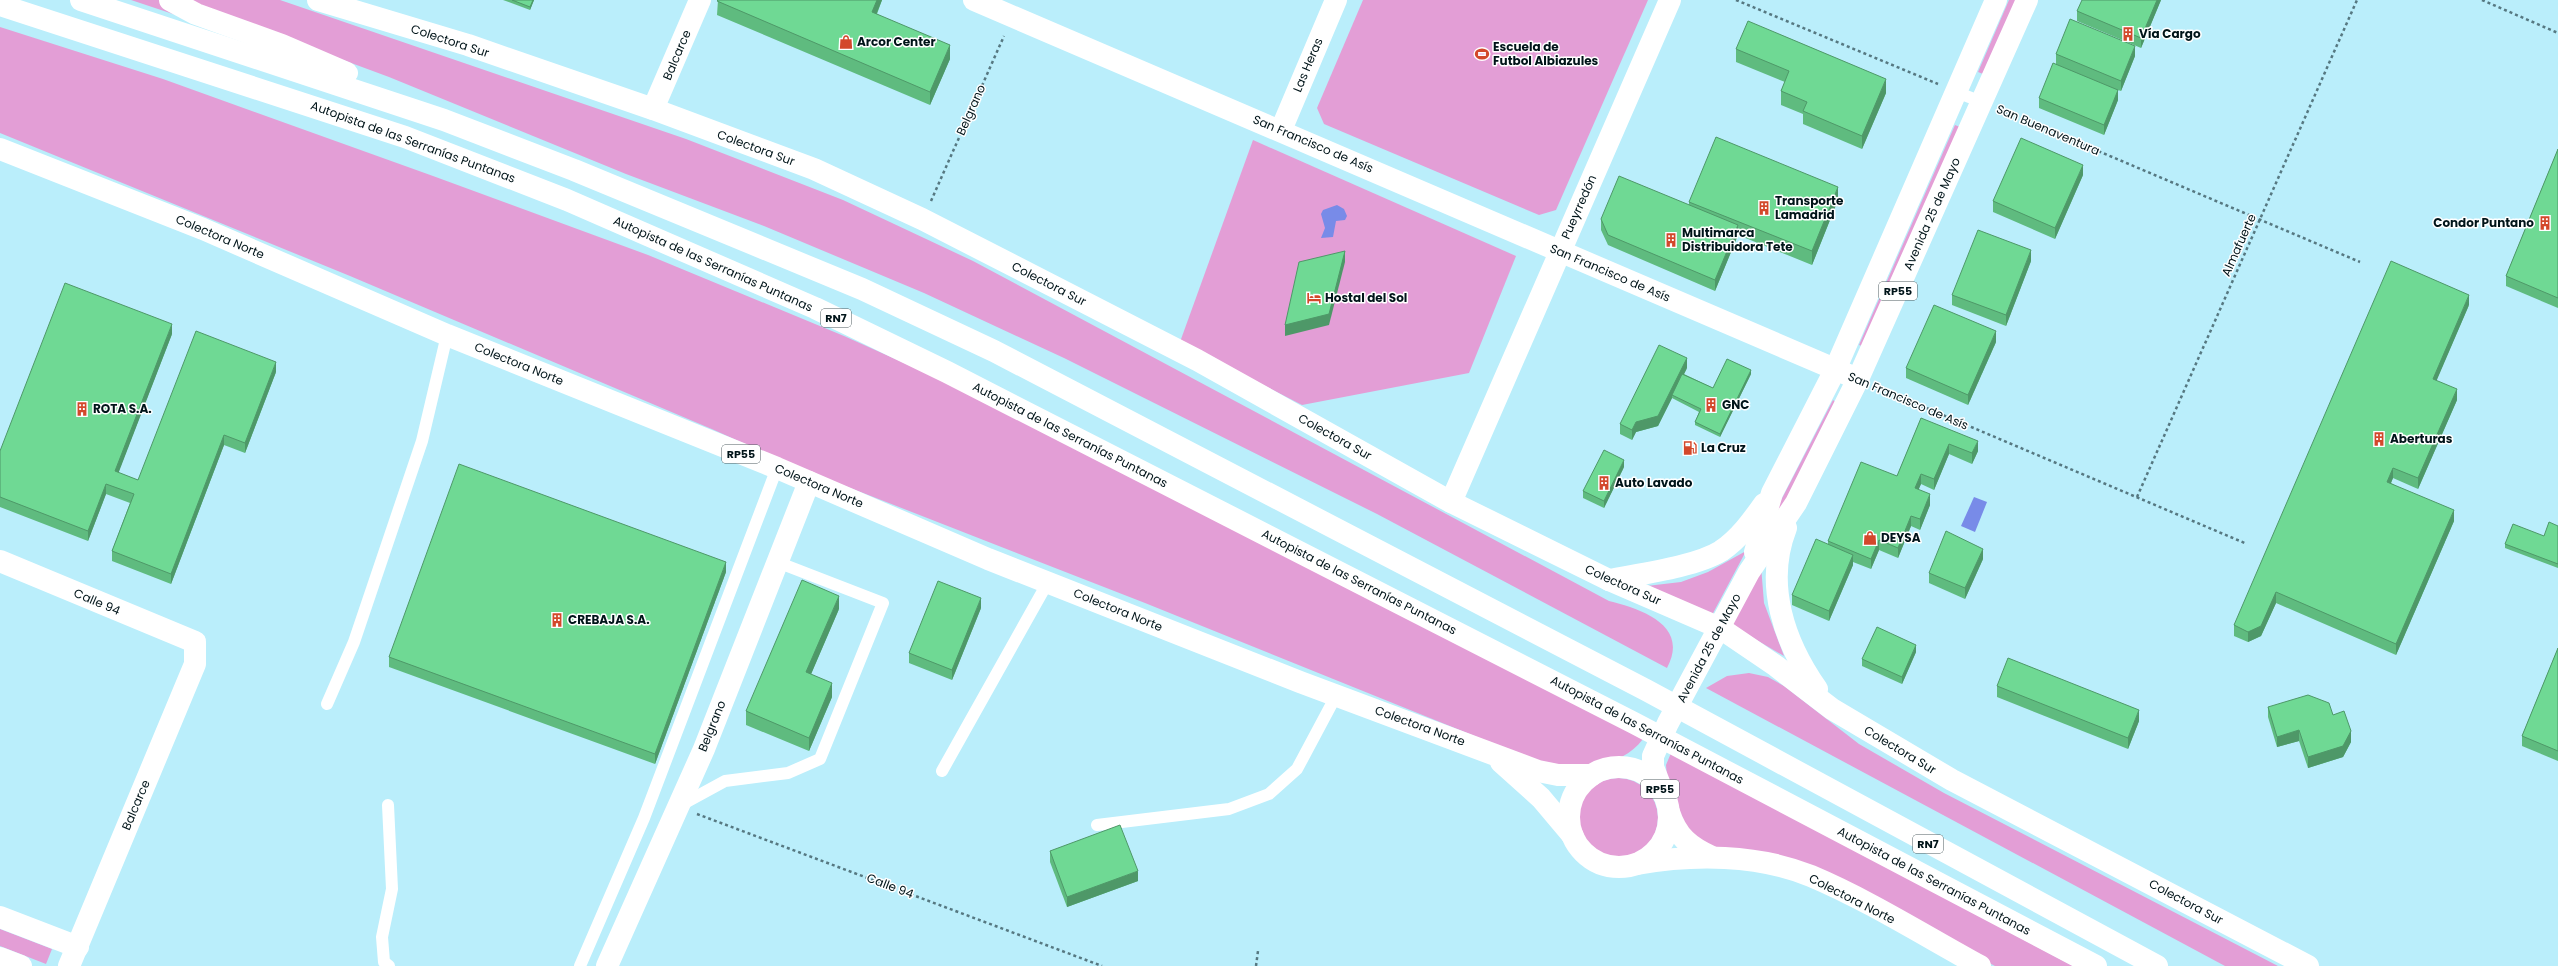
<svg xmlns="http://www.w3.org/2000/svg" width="2558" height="966" viewBox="0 0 2558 966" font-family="Poppins,sans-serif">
  <rect width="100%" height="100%" fill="#baeefb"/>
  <!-- green -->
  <g fill="#e39ed6">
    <polygon points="131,0 160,0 176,15"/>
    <path d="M181,0H280L686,139L843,200L973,261L1609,601C1641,609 1690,625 1667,668L1377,514L1064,358L924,293L764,226L626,174L389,77Z"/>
    <polygon points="1363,0 1648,0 1556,210 1539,215 1324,124 1317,108"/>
    <polygon points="2009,0 2016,0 1983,74 1978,72"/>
    <path d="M0,27L163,79L433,176L648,255L844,336L1000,406L1643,739C1620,769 1584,766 1549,766L1145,603L794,466L714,430L350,276L0,133Z"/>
    <polygon points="1955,125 1960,127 1865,347 1859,345"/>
    <polygon points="1253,140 1516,256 1469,373 1302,405 1180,342"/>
    <polygon points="1833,400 1837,403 1780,512 1777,508"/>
    <polygon points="1746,551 1711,617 1638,587 1681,582 1708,572"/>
    <polygon points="1761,566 1764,603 1784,656 1736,628 1732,623"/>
    <polygon points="1749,673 1768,677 1784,686 1859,744 1944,793 2278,966 2225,966 1706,688 1727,676"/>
    <polygon points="1671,753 2073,966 1995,966 1806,867 1723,852 1692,835 1679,820 1667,778 1666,765"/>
    <circle cx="1618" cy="818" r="40"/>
    <polygon points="0,929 52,949 46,964 0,946"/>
  </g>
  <!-- water -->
  <g fill="#788be8">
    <polygon points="1337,205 1344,209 1347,216 1345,220 1336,221 1333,237 1321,238 1325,228 1321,214 1323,210"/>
    <polygon points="1974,497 1987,502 1975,532 1961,526"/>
  </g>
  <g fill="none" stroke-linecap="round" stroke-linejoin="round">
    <!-- path -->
    <g stroke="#567881" stroke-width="2.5" stroke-dasharray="3 3" stroke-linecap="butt">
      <polyline points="1736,0 1938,84"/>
      <polyline points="2482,0 2558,33"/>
      <polyline points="1999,109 2360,262"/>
      <polyline points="931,201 1004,36"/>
      <polyline points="1877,387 2247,544"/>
      <polyline points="2137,497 2357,0"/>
      <polyline points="697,814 1102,966"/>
      <polyline points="1256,966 1258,951"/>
    </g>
    <!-- service -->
    <g stroke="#fff" stroke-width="12">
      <polyline points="1956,92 1982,102"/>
      <polyline points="327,704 354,642 422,441 447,335"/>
      <polyline points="942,771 1048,582"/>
      <polyline points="388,805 392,889 382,937 384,962 389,966"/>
      <polyline points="681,805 725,781 788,773 820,759 883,603 777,562"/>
      <polyline points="1097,825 1229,809 1269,794 1297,769 1337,694"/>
      <polyline points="580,966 644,818 777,468"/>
    </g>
    <!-- minor -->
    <g stroke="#fff" stroke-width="22">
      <polyline points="974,0 1858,379"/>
      <polyline points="653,109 700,0"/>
      <polyline points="1281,130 1336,0"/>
      <polyline points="1451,502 1670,0"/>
      <polyline points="0,561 195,642 195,664 69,966"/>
      <polyline points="0,917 78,947"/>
      <polyline points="0,958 21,966"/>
      <polyline points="607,966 704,749 809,482"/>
    </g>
    <!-- tertiary -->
    <g stroke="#fff" stroke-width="22">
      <path d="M1669,812C1677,837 1690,847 1712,857"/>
      <path d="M1637,864C1693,854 1757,854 1811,876C1868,900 1925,936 1980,966"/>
    </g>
    <!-- primary -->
    <g stroke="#fff" stroke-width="22">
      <polyline points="318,0 468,45 653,109 814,169 922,219 1197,360 1451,502 1609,580 1720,628 1776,666 1832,709 1952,780 2308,966"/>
      <polyline points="0,149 203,229 447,335 777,468 988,559 1300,682 1538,771 1558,775 1592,775"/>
      <path d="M1786,528C1764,584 1784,642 1817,689"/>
      <polyline points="1755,552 1772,493 1835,370 1996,0"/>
      <path d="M1609,580C1639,574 1695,567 1721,551C1739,539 1752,521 1764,504"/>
      <polyline points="1501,762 1541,798 1573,836"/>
      <circle cx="1619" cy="817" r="50"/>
      <polyline points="1664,795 1653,767 1653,756 1668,723 1749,572 1796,503 1858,379 2027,0"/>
    </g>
    <!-- trunk -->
    <g stroke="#fff" stroke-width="22">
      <polyline points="81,0 444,120 574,170 862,289 994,351 1646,690 2157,966"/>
      <polyline points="170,0 196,14 282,45 347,73"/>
      <polyline points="0,5 405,137 567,200 815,308 947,372 1634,723 2096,966"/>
    </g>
  </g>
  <!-- wall -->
  <g fill="#5fbb7f">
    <polygon points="503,0 534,0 530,10"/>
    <polygon points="718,0 882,0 877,14 950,59 930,105 717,15"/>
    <polygon points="2161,0 2141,48 2077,21 2077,11"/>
    <polygon points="1736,49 1886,93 1862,149 1803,124 1803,114 1781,105 1781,91 1785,82 1736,62"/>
    <polygon points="2056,54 2135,56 2121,91 2118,90 2118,100 2104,135 2039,108 2039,98 2056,64"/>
    <polygon points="2558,149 2558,308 2506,286 2506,276"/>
    <polygon points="2083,175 2055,239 1993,212 1993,201"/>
    <polygon points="1838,200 1812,265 1738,235 1715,291 1608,245 1601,230 1601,219 1689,205 1689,202"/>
    <polygon points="2031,261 2006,326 1952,305 1952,295"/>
    <polygon points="2469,305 2436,381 2457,400 2418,489 2393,478 2391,483 2454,521 2396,655 2276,603 2261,636 2248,642 2234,636 2234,625"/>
    <polygon points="172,334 118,473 138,480 276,372 245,453 224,445 171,584 112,561 112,551 130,503 106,494 88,541 0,507 0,451"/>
    <polygon points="1996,342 1968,405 1906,378 1906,368"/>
    <polygon points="1687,368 1684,374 1713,388 1751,374 1720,437 1695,425 1695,422 1699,412 1672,398 1658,426 1636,432 1632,440 1620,434 1620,424"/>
    <polygon points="1921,418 1978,451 1972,464 1949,454 1934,490 1921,484 1918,490 1930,505 1920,530 1911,526 1898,558 1879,550 1871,569 1853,562 1853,565 1829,621 1792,605 1792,595 1828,544 1828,541 1897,476"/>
    <polygon points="1624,467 1604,508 1583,498 1583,491"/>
    <polygon points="2558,526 2558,568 2505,548 2505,544 2544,536"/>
    <polygon points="1983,559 1965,599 1929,583 1929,573"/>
    <polygon points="726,572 655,764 389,667 389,657"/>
    <polygon points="981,608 952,680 909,663 909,653"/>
    <polygon points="839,609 811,674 832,697 809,751 746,725 746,711"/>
    <polygon points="2558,648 2558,761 2522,746 2522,736"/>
    <polygon points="1916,652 1902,684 1862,666 1862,659"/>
    <polygon points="1997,686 2139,721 2128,749 1997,697"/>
    <polygon points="2268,707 2333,715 2351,742 2343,757 2308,768 2299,741 2277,747 2268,717"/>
    <polygon points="1050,851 1138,881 1067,907 1050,862"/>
  </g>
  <!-- shaded-wall -->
  <g fill="#4e9868">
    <polygon points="533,0 534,0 530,10 530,7"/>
    <polygon points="877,0 882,0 872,25 872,12"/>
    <polygon points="2157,0 2161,0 2141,48 2141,38"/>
    <polygon points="950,45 950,59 930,105 930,92"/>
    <polygon points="2135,46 2135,56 2121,91 2121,81"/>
    <polygon points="1886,79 1886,93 1862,149 1862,136"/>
    <polygon points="2118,90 2118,100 2104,135 2104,125"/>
    <polygon points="2083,165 2083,175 2055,239 2055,228"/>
    <polygon points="1838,187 1838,200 1812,265 1812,251"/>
    <polygon points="1738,225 1738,235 1715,291 1715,280"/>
    <polygon points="2031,250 2031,261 2006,326 2006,315"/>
    <polygon points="1345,251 1345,262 1329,325 1285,336 1285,325"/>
    <polygon points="2469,295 2469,305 2433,389 2433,379"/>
    <polygon points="172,324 172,334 115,482 115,471"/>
    <polygon points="1996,331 1996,342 1968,405 1968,395"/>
    <polygon points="1687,358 1687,368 1673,396 1672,395 1672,398 1658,426 1636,432 1632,440 1632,430 1636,422"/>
    <polygon points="276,362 276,372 245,453 245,443"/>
    <polygon points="1751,370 1751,374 1720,437 1720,434"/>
    <polygon points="2457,389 2457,400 2418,489 2418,478"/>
    <polygon points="224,435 224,445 171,584 171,574"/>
    <polygon points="1978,441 1978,451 1972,464 1972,453"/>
    <polygon points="1949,444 1949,454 1934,490 1934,479"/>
    <polygon points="1624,460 1624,467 1604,508 1604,501"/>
    <polygon points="2393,468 2393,478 2387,492 2387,482"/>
    <polygon points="1921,474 1921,484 1915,498 1915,488"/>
    <polygon points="106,484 106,494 88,541 88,531"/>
    <polygon points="1930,494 1930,505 1920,530 1920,519"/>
    <polygon points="2454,510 2454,521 2396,655 2396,644"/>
    <polygon points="1911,516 1911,526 1898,558 1898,548"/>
    <polygon points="1879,540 1879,550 1871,569 1871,559"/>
    <polygon points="1983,549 1983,559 1965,599 1965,588"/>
    <polygon points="1853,555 1853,565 1829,621 1829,611"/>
    <polygon points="726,562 726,572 655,764 655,754"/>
    <polygon points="2276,592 2276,603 2261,636 2248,642 2248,632"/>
    <polygon points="839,596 839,609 806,686 806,672"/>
    <polygon points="981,598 981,608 952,680 952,670"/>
    <polygon points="1916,645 1916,652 1902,684 1902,677"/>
    <polygon points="832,683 832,697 809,751 809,738"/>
    <polygon points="2139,710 2139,721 2128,749 2128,738"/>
    <polygon points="2299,730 2299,741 2277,747 2277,737"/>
    <polygon points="2351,731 2351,742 2343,757 2308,768 2308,757"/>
    <polygon points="1138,871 1138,881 1067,907 1067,897"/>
  </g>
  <!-- building -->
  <g fill="#6fd994" stroke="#4e9868">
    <polygon points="512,0 533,0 530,7"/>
    <polygon points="718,0 877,0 872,12 950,45 930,92 717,1"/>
    <polygon points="2082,0 2157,0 2141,38 2077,11"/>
    <polygon points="2070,19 2135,46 2121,81 2056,54"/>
    <polygon points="1748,21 1886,79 1862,136 1803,111 1807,102 1781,91 1789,71 1736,49"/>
    <polygon points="2053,63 2118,90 2104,125 2039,98"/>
    <polygon points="1716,137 1838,187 1812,251 1689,202"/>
    <polygon points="2021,138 2083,165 2055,228 1993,201"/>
    <polygon points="2558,149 2558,298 2506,276"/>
    <polygon points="1619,176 1738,225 1715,280 1608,235 1601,219"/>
    <polygon points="1978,230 2031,250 2006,315 1952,295"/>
    <polygon points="1345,251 1329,314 1285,325 1299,262"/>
    <polygon points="2391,261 2469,295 2433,379 2457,389 2418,478 2393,468 2387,482 2454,510 2396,644 2276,592 2261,626 2248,632 2234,625"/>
    <polygon points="65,283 172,324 115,471 138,480 196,331 276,362 245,443 224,435 171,574 112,551 134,494 106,484 88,531 0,497 0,451"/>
    <polygon points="1934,305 1996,331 1968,395 1906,368"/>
    <polygon points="1659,345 1687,358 1658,416 1636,422 1632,430 1620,424"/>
    <polygon points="1727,359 1751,370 1720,434 1695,422 1701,409 1672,395 1682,374 1713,388"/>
    <polygon points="1921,418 1978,441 1972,453 1949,444 1934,479 1921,474 1915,488 1930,494 1920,519 1911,516 1898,548 1879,540 1871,559 1828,541 1861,462 1897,476"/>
    <polygon points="1604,450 1624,460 1604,501 1583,491"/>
    <polygon points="459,464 726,562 655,754 389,657"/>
    <polygon points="2549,522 2558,526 2558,564 2505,544 2513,524 2544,536"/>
    <polygon points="1946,531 1983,549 1965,588 1929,573"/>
    <polygon points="1816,539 1853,555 1829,611 1792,595"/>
    <polygon points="802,580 839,596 806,672 832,683 809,738 746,711"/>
    <polygon points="938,581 981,598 952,670 909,653"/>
    <polygon points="1877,627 1916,645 1902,677 1862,659"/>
    <polygon points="2558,648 2558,751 2522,736"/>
    <polygon points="2008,658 2139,710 2128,738 1997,686"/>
    <polygon points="2308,695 2329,703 2333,715 2344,711 2351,731 2343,746 2308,757 2299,730 2277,737 2268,707"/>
    <polygon points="1120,825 1138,871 1067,897 1050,851"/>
  </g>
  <!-- icons -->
  <defs>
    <symbol id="building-bare" viewBox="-9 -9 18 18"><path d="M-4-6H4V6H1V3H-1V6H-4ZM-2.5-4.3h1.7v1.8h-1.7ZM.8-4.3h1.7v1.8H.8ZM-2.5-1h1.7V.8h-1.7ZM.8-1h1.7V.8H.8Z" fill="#d3482b" stroke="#fff" stroke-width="2.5" paint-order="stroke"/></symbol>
    <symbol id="shop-bare" viewBox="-9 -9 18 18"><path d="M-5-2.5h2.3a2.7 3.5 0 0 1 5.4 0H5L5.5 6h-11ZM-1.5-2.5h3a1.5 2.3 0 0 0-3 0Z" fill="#d3482b" stroke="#fff" stroke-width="2.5" paint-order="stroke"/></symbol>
    <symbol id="stadium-bare" viewBox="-9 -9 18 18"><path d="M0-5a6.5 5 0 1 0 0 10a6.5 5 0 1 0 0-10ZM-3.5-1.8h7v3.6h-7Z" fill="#d3482b" stroke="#fff" stroke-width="2.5" paint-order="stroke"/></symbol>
    <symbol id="hotel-bare" viewBox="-9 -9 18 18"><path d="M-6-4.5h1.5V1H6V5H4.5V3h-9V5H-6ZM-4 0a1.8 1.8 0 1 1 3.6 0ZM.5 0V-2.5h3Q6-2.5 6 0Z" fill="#d3482b" stroke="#fff" stroke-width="2.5" paint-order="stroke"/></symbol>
    <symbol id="fuel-bare" viewBox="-9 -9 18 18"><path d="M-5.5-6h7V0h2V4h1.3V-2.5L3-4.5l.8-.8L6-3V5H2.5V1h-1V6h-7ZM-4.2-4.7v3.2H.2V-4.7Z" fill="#d3482b" stroke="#fff" stroke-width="2.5" paint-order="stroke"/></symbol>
  </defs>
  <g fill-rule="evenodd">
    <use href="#building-bare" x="2118" y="24" width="20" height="20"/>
    <use href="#shop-bare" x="836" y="32" width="20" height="20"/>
    <use href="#stadium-bare" x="1472" y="44" width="20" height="20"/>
    <use href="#building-bare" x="1754" y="198" width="20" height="20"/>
    <use href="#building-bare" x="2535" y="213" width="20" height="20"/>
    <use href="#building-bare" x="1661" y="230" width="20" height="20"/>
    <use href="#hotel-bare" x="1304" y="288" width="20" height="20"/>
    <use href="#building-bare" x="1701" y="395" width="20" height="20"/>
    <use href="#building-bare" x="72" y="399" width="20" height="20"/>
    <use href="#building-bare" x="2369" y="429" width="20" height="20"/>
    <use href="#fuel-bare" x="1680" y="438" width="20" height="20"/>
    <use href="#building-bare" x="1594" y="473" width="20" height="20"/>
    <use href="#shop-bare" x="1860" y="528" width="20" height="20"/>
    <use href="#building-bare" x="547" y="610" width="20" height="20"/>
  </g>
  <g text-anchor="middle" stroke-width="3" stroke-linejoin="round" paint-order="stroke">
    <!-- shield labels -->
    <g fill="#fff" stroke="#4c5a5e" stroke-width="1">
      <rect x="1879" y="282" width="38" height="18" rx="3"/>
      <rect x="821" y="309" width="30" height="18" rx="3"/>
      <rect x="722" y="445" width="38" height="18" rx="3"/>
      <rect x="1641" y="780" width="38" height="18" rx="3"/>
      <rect x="1913" y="835" width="30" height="18" rx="3"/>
    </g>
    <g font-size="11" font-weight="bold" fill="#001419">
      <text x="1898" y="295">RP55</text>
      <text x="836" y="322">RN7</text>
      <text x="741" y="458">RP55</text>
      <text x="1660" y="793">RP55</text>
      <text x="1928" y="848">RN7</text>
    </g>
    <!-- poi labels -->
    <g font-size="12" font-weight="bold" fill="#001419" stroke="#fff" text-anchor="start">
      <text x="2139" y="38">Vía Cargo</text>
      <text x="857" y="46">Arcor Center</text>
      <text x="1493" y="51">Escuela de<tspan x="1493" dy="14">Futbol Albiazules</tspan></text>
      <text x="1775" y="205">Transporte<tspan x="1775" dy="14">Lamadrid</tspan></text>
      <text x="2534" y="227" text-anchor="end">Condor Puntano</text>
      <text x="1682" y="237">Multimarca<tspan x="1682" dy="14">Distribuidora Tete</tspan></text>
      <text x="1325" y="302">Hostal del Sol</text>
      <text x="1722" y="409">GNC</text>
      <text x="93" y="413">ROTA S.A.</text>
      <text x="2390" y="443">Aberturas</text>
      <text x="1701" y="452">La Cruz</text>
      <text x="1615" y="487">Auto Lavado</text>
      <text x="1881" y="542">DEYSA</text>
      <text x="568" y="624">CREBAJA S.A.</text>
    </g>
    <!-- street labels -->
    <g font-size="12" fill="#001419" stroke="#fff">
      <text transform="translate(450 41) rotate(18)" y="4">Colectora Sur</text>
      <text transform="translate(677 55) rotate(-67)" y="4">Balcarce</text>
      <text transform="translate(1308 65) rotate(-67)" y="4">Las Heras</text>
      <text transform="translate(971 110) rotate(-66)" y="4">Belgrano</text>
      <text transform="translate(2048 130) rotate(23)" y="4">San Buenaventura</text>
      <text transform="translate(413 142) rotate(20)" y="4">Autopista de las Serranías Puntanas</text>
      <text transform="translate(1313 144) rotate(23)" y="4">San Francisco de Asís</text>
      <text transform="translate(756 148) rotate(20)" y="4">Colectora Sur</text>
      <text transform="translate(1579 207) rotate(-66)" y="4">Pueyrredón</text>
      <text transform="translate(1932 214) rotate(-66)" y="4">Avenida 25 de Mayo</text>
      <text transform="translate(220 237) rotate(23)" y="4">Colectora Norte</text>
      <text transform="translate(2239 245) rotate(-66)" y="4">Almafuerte</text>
      <text transform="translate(713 264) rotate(24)" y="4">Autopista de las Serranías Puntanas</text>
      <text transform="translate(1610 273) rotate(23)" y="4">San Francisco de Asís</text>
      <text transform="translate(1049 284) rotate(27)" y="4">Colectora Sur</text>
      <text transform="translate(519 364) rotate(22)" y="4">Colectora Norte</text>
      <text transform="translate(1908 401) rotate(23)" y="4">San Francisco de Asís</text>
      <text transform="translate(1070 435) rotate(27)" y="4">Autopista de las Serranías Puntanas</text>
      <text transform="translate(1335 437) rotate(29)" y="4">Colectora Sur</text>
      <text transform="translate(819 486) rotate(23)" y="4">Colectora Norte</text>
      <text transform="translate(1359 582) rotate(27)" y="4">Autopista de las Serranías Puntanas</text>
      <text transform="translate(1623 585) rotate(24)" y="4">Colectora Sur</text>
      <text transform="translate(97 602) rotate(23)" y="4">Calle 94</text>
      <text transform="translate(1118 610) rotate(22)" y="4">Colectora Norte</text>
      <text transform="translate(1709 648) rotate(-62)" y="4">Avenida 25 de Mayo</text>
      <text transform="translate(712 726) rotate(-68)" y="4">Belgrano</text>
      <text transform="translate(1420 726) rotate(20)" y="4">Colectora Norte</text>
      <text transform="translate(1647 730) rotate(28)" y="4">Autopista de las Serranías Puntanas</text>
      <text transform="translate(1900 750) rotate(31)" y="4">Colectora Sur</text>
      <text transform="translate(136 805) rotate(-67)" y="4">Balcarce</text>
      <text transform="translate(1934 881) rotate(28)" y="4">Autopista de las Serranías Puntanas</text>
      <text transform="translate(890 886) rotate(21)" y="4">Calle 94</text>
      <text transform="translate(1852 899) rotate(27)" y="4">Colectora Norte</text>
      <text transform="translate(2186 902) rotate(28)" y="4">Colectora Sur</text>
    </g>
  </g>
</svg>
